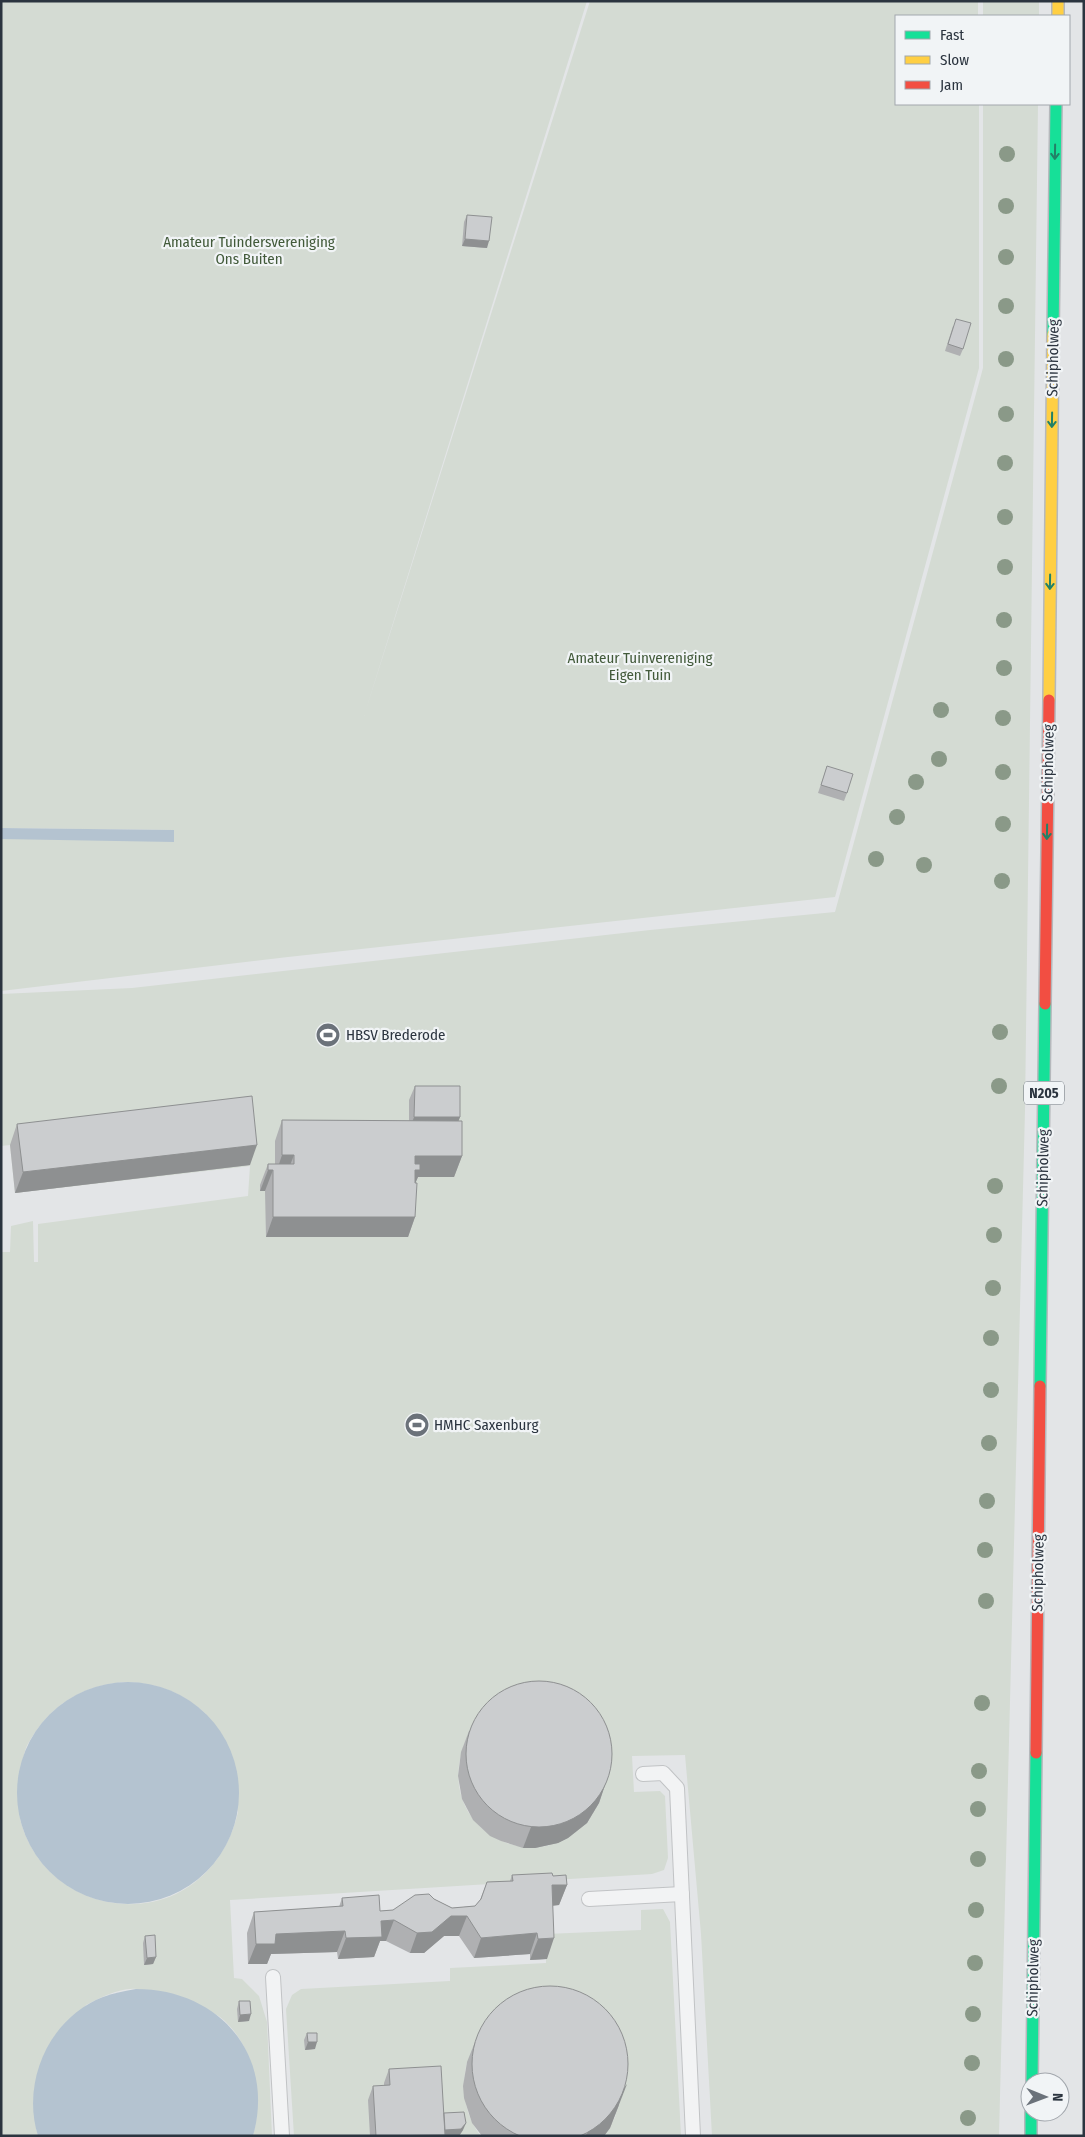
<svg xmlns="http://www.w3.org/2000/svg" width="1085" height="2137" viewBox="0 0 1085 2137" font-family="'Fira Sans Condensed',sans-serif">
  <rect width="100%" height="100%" fill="#e3e5e7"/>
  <!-- green -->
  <g fill="#d4dbd3" fill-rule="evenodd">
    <polygon points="1,1 587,1 364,716 590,1 978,1 978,16 896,16 896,104 979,104 979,368 835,897 288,957 1,991 1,839 63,839 174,830 1,828"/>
    <rect x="983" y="1" width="56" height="15"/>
    <path d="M983,104H1038L1025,1110L999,2136H712L701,1934L685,1755L632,1756L634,1792L660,1791L665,1796L668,1858L664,1870L652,1874L230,1900L234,1978L242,1979L259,1996L267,2022L272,2136H253C264,2096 254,2044 220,2017C211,2010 188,2006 177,2002C164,1998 149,1990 137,1989C120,1987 100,1998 86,2005L36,2128L38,2136H1V1252H10L11,1226L33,1221L34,1262H38V1224L248,1196L250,1166L15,1193L10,1145L1,1146V994L132,988L650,930L835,912L983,368ZM122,1682C155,1682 182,1692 206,1714L238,1812C230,1847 209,1878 176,1894C116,1922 42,1890 22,1826C17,1811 20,1797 22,1781C23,1772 22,1761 25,1751C27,1744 32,1737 36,1731C57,1701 86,1686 122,1682ZM466,1740L602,1791C568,1895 424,1841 466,1740Z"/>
    <path d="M663,1909L670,1922L681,2136H604L615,2117L621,2092L467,2062C461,2088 464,2115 481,2136H294L286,2009L292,1995L301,1989L450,1981V1968L546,1963V1934L641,1930V1910Z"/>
  </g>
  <!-- water -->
  <g fill="#b4c3d0">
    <polygon points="1,828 174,830 174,842 1,839"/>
    <circle cx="128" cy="1793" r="111"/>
    <path d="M136,1989C218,1989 276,2054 253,2136H38C21,2082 49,2018 103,1997C114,1993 125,1991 136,1989Z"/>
  </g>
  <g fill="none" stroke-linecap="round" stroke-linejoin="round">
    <defs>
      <g id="lane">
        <polyline points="643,1774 663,1773 677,1788 693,2136"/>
        <polyline points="589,1899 682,1894"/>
        <polyline points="273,1977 282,2136"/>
      </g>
      <g id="fast">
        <polyline points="1053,334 1056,104"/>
        <polyline points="1040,1386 1045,1004"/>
        <polyline points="1032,2082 1036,1753"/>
        <polyline points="1031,2112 1031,2136"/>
      </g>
      <g id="slow">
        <polyline points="1058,1 1058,16"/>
        <polyline points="1049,700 1053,334"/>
      </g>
      <g id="jam">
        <polyline points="1045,1004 1049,700"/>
        <polyline points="1036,1753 1040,1386"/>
      </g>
    </defs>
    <!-- lane casing -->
    <use href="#lane" stroke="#c1c3c5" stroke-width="16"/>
    <!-- fast casing -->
    <use href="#fast" stroke="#b5b8bc" stroke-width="14"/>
    <!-- slow casing -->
    <use href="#slow" stroke="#b5b8bc" stroke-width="14"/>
    <!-- jam casing -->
    <use href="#jam" stroke="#b5b8bc" stroke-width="14"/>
    <!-- lane -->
    <use href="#lane" stroke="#f2f3f4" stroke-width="14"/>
    <!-- fast -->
    <use href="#fast" stroke="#16e098" stroke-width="11"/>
    <!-- slow -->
    <use href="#slow" stroke="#ffcf43" stroke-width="11"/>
    <!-- jam -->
    <use href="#jam" stroke="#f24e42" stroke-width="11"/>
  </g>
  <!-- trees -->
  <g fill="#8a9988">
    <circle cx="1007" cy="154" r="8"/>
    <circle cx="1006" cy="206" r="8"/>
    <circle cx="1006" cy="257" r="8"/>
    <circle cx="1006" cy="306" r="8"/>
    <circle cx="1006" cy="359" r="8"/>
    <circle cx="1006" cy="414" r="8"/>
    <circle cx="1005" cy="463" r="8"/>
    <circle cx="1005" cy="517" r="8"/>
    <circle cx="1005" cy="567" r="8"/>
    <circle cx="1004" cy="620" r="8"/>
    <circle cx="1004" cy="668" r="8"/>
    <circle cx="941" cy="710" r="8"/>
    <circle cx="1003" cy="718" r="8"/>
    <circle cx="939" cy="759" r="8"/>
    <circle cx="1003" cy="772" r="8"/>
    <circle cx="916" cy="782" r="8"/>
    <circle cx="897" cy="817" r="8"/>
    <circle cx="1003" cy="824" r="8"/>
    <circle cx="876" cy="859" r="8"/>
    <circle cx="924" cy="865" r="8"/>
    <circle cx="1002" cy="881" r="8"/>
    <circle cx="1000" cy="1032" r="8"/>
    <circle cx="999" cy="1086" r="8"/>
    <circle cx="995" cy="1186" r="8"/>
    <circle cx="994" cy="1235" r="8"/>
    <circle cx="993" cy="1288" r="8"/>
    <circle cx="991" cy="1338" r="8"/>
    <circle cx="991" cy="1390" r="8"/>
    <circle cx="989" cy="1443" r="8"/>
    <circle cx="987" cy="1501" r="8"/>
    <circle cx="985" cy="1550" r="8"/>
    <circle cx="986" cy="1601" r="8"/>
    <circle cx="982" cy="1703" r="8"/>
    <circle cx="979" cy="1771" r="8"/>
    <circle cx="978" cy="1809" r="8"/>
    <circle cx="978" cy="1859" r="8"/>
    <circle cx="976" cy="1910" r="8"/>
    <circle cx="975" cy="1963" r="8"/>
    <circle cx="973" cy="2014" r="8"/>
    <circle cx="972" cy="2063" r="8"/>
    <circle cx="968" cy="2118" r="8"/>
  </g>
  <!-- wall -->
  <g fill="#afb0b2">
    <polygon points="467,215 487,248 462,246 464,222"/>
    <polygon points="953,326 963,349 960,356 945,351"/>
    <polygon points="827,766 847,793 844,801 818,793"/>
    <polygon points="415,1086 460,1117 458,1121 462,1156 454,1177 418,1177 415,1183 415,1217 408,1237 266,1237 265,1191 260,1191 260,1185 268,1164 275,1164 275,1141 282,1120 409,1121 409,1100"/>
    <polygon points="17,1124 250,1165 15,1193 10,1145"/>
    <polygon points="469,1731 606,1782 599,1803 587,1823 568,1838 558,1843 535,1848 523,1848 501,1841 490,1836 473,1820 462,1799 458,1776 461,1752"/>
    <polygon points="512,1875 553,1876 567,1885 559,1905 553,1906 547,1959 530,1960 530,1954 474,1958 459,1936 444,1936 424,1953 410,1953 386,1941 380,1941 374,1957 338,1959 337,1952 271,1954 267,1964 248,1964 247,1933 254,1912 339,1907 342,1898 380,1911 393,1910 434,1899 452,1908 475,1906 480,1900 487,1882 510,1881"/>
    <polygon points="145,1936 156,1957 153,1964 144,1965 143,1943"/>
    <polygon points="239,2001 249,2021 238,2022 237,2009"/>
    <polygon points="307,2033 315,2049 305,2050 304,2040"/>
    <polygon points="475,2042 619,2105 610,2128 604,2136 482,2136 472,2123 464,2098 463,2086 467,2062"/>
    <polygon points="389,2069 444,2113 463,2130 459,2136 370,2136 368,2100 373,2086 384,2086 384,2083"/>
  </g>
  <!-- shaded-wall -->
  <g fill="#8e9091">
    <polygon points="465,239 489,241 487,248 462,246"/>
    <polygon points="414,1117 460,1117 455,1131 409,1131"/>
    <polygon points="257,1145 250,1165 15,1193 23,1172"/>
    <polygon points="282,1155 294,1155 286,1176 275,1176"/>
    <polygon points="415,1156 462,1156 454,1177 418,1177 412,1191"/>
    <polygon points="268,1170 273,1170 265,1191 260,1191"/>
    <polygon points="273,1217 415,1217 408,1237 266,1237"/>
    <polygon points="606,1782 599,1803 587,1823 568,1838 558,1843 535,1848 523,1848 531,1827"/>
    <polygon points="552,1885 567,1885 559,1905 544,1906"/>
    <polygon points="451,1916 467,1916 459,1936 444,1936 424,1953 410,1953 417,1933"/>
    <polygon points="394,1920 386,1941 380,1941 374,1957 338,1959 346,1938 381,1921"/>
    <polygon points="345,1931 337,1952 271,1954 267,1964 248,1964 256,1944 276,1934"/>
    <polygon points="537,1933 530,1954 474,1958 481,1938"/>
    <polygon points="554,1938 547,1959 530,1960 538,1939"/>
    <polygon points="156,1957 153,1964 144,1965 147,1958"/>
    <polygon points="251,2014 249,2021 238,2022 240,2015"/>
    <polygon points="308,2042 317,2042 315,2049 305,2050"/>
    <polygon points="627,2084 610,2128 604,2136 585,2136"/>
    <polygon points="466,2123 463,2130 459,2136 436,2136 443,2130"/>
  </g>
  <!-- building -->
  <g fill="#cbcdcf" stroke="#8e9091">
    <polygon points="467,215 492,217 489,241 465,239"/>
    <polygon points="956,319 971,323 963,349 948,344"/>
    <polygon points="827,766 853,774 847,793 821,785"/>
    <polygon points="415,1086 460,1086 460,1117 414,1117"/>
    <polygon points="252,1096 257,1145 23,1172 17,1124"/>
    <polygon points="282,1120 462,1121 462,1156 415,1156 415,1164 420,1164 420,1170 415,1170 415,1183 417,1183 415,1217 273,1217 273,1170 268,1170 268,1164 294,1164 294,1155 282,1155"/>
    <circle cx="539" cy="1754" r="73"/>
    <polygon points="552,1873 553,1876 566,1875 567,1885 552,1885 554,1938 538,1939 537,1933 481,1938 467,1916 451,1916 432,1932 417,1933 394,1920 381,1921 382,1937 346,1938 345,1931 276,1934 275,1944 256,1944 254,1912 343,1906 342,1898 379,1895 380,1911 393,1910 415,1895 429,1894 434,1899 452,1908 475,1906 481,1899 487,1882 513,1881 512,1875"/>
    <polygon points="155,1935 156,1957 147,1958 145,1936"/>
    <circle cx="550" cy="2064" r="78"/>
    <polygon points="239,2001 250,2001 251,2014 240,2015"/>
    <polygon points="307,2033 317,2033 317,2042 308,2042"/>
    <polygon points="441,2066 445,2135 376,2136 373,2086 390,2085 389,2069"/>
    <polygon points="464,2112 466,2123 461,2129 445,2130 444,2113"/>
  </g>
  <!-- one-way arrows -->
  <defs><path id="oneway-shaft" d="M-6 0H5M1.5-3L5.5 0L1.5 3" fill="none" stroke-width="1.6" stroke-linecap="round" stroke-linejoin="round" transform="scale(1.25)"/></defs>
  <g stroke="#228167">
    <use href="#oneway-shaft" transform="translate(1055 152) rotate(91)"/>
    <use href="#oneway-shaft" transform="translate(1052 420) rotate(91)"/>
    <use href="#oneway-shaft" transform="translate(1050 582) rotate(91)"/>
    <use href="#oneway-shaft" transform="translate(1047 832) rotate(91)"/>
  </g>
  <!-- icons -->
  <defs>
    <symbol id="stadium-disc" viewBox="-11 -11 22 22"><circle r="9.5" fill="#6b727a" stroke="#f1f4f6"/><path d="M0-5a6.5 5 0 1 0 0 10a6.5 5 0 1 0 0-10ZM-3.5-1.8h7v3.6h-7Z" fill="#fff"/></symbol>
  </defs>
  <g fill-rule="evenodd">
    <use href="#stadium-disc" x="314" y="1021" width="28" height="28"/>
    <use href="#stadium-disc" x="403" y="1411" width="28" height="28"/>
  </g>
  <g text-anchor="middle" stroke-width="4.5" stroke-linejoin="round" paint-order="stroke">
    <!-- shield labels -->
    <rect fill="#f1f4f6" stroke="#666e76" stroke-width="1" x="1024" y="1081.5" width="40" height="23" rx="4"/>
    <g font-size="14" font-weight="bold" fill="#2b343f">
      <text x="1044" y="1098">N205</text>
    </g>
    <!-- park labels -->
    <g font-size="15" fill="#425a3a" stroke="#f1f4f6">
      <text x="249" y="247">Amateur Tuindersvereniging<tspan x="249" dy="17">Ons Buiten</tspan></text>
      <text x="640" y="663">Amateur Tuinvereniging<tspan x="640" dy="17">Eigen Tuin</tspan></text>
    </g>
    <!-- street labels -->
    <g font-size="15" fill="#2b343f" stroke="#f1f4f6">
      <text transform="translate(1053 358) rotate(-89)" y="5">Schipholweg</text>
      <text transform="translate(1048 763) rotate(-89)" y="5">Schipholweg</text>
      <text transform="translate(1043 1168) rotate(-89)" y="5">Schipholweg</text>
      <text transform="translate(1038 1573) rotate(-89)" y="5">Schipholweg</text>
      <text transform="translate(1033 1978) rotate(-89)" y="5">Schipholweg</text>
    </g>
    <!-- poi labels -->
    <g font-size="15" fill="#2b343f" stroke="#f1f4f6" text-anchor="start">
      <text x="346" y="1040">HBSV Brederode</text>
      <text x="434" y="1430">HMHC Saxenburg</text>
    </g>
  </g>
  <!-- border -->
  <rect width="1085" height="2137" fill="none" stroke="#2b343f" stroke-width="5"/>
  <!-- legend -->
  <rect x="895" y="15" width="175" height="90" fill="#f1f4f6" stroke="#a2a7ad"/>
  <rect x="905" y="31" width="25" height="8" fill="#16e098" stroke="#a2a7ad"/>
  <text x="940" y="40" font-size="15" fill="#2b343f">Fast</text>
  <rect x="905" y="56" width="25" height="8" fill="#ffcf43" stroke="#a2a7ad"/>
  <text x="940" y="65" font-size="15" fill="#2b343f">Slow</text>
  <rect x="905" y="81" width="25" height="8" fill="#f24e42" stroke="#a2a7ad"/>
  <text x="940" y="90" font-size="15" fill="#2b343f">Jam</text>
  <!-- north arrow -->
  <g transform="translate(1045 2097) rotate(91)"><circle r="24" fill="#f1f4f6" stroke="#a2a7ad"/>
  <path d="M0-4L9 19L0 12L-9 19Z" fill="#6b727a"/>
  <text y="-8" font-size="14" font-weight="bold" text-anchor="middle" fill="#2b343f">N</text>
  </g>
</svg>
